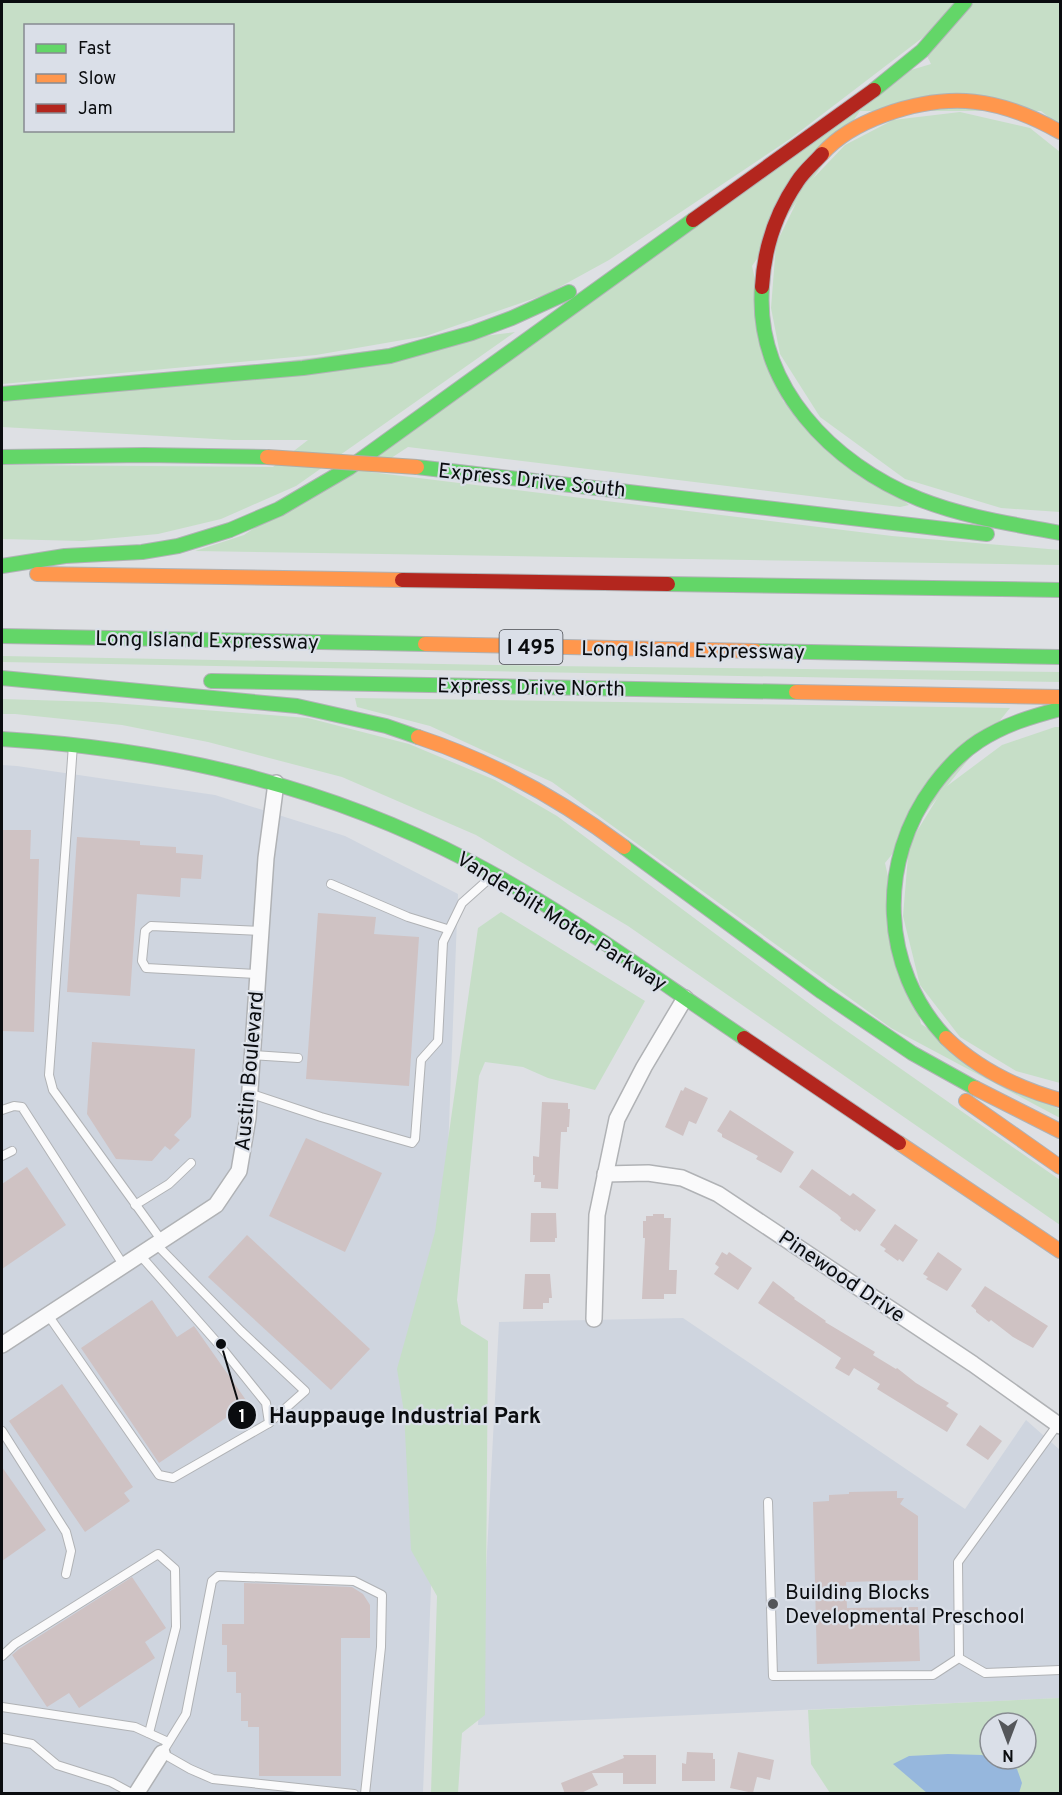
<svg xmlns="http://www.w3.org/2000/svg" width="1062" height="1795" viewBox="0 0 1062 1795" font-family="Overpass,sans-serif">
  <rect width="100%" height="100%" fill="#dee0e4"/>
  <!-- built -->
  <g fill="#cfd5df">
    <polygon points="2,765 17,766 215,795 345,836 458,894 423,1793 2,1794"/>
    <polygon points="683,1318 965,1509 1026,1420 1060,1450 1060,1698 478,1725 499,1322"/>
  </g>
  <!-- green -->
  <g fill="#c6dec7" fill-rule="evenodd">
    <path d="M2,2H955L930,32L790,139L609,260L547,294L426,336L316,355L2,384ZM26,26H232V130H26Z"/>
    <polygon points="974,2 1060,2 1060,126 1041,111 860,111 752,266 783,401 909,505 900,507 408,447 370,472 892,536 1060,550 1060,565 195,551 244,535 911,70 931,64 926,54"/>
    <polygon points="960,112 1030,128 1060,152 1060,512 1001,508 905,479 820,417 780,354 771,308 776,244 803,189 845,145 893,120"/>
    <polygon points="515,332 296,486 221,519 158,534 82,541 2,539 2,465 273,467 308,440 233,440 2,427 2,397"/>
    <polygon points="2,656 550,666 1060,672 1060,682 2,662"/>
    <polygon points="355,698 1010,708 885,863 921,1024 1060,1110 1060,1118 891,1028 552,782 430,726 357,707"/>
    <polygon points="2,699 100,702 308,718 409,744 495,780 557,816 834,1022 1060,1180 1060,1225 628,926 476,835 342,777 208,742 122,725 15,714 2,714"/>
    <polygon points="1055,727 1060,727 1060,1083 1016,1071 960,1037 920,985 903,916 909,844 943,789 1002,745"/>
    <polygon points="501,912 645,1001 595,1090 548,1078 523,1067 485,1062 479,1076 457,1300 461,1324 488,1341 485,1715 462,1733 458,1793 431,1793 437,1596 411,1550 404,1412 397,1369 435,1232 478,928"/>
    <path d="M1060,1698V1793H830L811,1764L808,1710ZM990,1723H1026V1759H990Z"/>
  </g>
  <!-- water -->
  <polygon fill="#96b7dd" points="948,1754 982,1755 1017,1769 1022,1783 1019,1793 927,1793 893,1764 909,1756"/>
  <!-- building -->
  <g fill="#cfc2c3">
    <polygon points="2,830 31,830 30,859 39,859 34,1032 2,1031"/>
    <polygon points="77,837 140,841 140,845 176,847 176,853 203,855 201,879 181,878 180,897 137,894 130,996 67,992"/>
    <polygon points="318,913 376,917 374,934 419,937 409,1086 306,1079"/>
    <polygon points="92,1042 195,1049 191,1117 174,1135 180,1140 170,1150 165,1146 152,1161 116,1159 87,1114"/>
    <polygon points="685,1087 708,1098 696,1124 689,1121 683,1136 665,1127 681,1090 683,1091"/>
    <polygon points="542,1102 568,1103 568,1109 570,1109 569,1127 567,1127 567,1132 561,1132 558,1189 541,1188 541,1182 534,1182 535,1175 533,1175 533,1156 539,1157"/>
    <polygon points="730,1110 794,1152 781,1173 756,1159 758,1156 722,1137 722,1134 717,1131"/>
    <polygon points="306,1138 382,1173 345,1252 269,1216"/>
    <polygon points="27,1167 66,1225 2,1269 2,1184"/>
    <polygon points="812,1169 850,1196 853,1193 876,1210 860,1232 856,1229 855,1231 840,1220 841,1218 837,1214 799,1187"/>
    <polygon points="531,1213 556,1213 557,1238 555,1238 555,1242 530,1242"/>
    <polygon points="653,1214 664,1214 664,1218 671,1218 669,1270 677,1270 676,1294 664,1294 664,1299 642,1299 645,1238 643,1238 643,1221 646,1221 646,1216 653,1216"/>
    <polygon points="895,1224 918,1240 903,1262 899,1259 898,1261 884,1251 886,1249 880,1245"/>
    <polygon points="247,1235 370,1349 331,1390 208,1277"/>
    <polygon points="722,1252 727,1255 729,1252 752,1268 738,1290 714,1274 719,1267 715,1264"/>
    <polygon points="938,1252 962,1269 947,1291 926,1279 928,1277 923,1274"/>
    <polygon points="525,1274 550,1274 552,1298 549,1298 549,1303 543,1303 543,1309 523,1309"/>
    <polygon points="773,1281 795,1298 794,1299 826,1321 825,1322 875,1352 873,1355 896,1369 897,1368 916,1383 949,1403 946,1406 958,1414 947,1432 877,1389 880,1384 854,1368 849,1376 835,1368 841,1358 758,1303"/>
    <polygon points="985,1286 1048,1326 1033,1348 1013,1337 991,1320 989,1322 976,1312 976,1310 971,1306"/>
    <polygon points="152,1300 177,1337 194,1326 248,1403 159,1463 81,1348"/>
    <polygon points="62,1384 133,1487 124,1493 130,1501 85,1532 9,1421"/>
    <polygon points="980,1425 1002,1441 988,1460 966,1445"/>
    <polygon points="2,1467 46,1530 2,1561"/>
    <polygon points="897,1491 897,1498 904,1498 900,1504 918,1516 918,1580 846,1582 847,1608 918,1607 920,1661 817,1664 813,1502 829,1501 829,1495 849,1494 849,1492"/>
    <polygon points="132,1577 166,1628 145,1642 155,1658 79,1708 69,1693 47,1707 12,1655 19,1649"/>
    <polygon points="244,1583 352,1587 363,1594 370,1605 370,1638 341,1638 341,1776 259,1776 259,1727 248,1727 248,1721 241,1721 241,1693 236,1693 236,1672 227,1672 227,1645 222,1645 222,1624 244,1624"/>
    <polygon points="687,1752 713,1753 713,1759 715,1759 715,1781 682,1781 682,1763 686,1764"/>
    <polygon points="738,1752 774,1760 770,1780 757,1777 753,1793 730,1788"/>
    <polygon points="623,1755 656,1755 656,1784 623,1784 623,1773 592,1773 598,1785 579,1794 565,1794 561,1783 624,1758"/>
  </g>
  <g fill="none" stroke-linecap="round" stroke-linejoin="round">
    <defs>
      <g id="lane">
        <polyline points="73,745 49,1075 53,1090 162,1241"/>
        <polyline points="331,884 408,917 447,929"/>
        <polyline points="257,974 146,968 142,961 145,931 151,926 261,931"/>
        <polyline points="252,1055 298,1058"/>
        <polyline points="249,1093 321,1117 412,1143 415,1139 421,1060 438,1041 443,942 462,903 490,878"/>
        <polyline points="2,1110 14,1106 22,1107 124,1266"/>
        <polyline points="2,1156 12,1151"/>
        <polyline points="135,1205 169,1184 191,1163"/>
        <polyline points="157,1245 241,1331 305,1391 269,1423"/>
        <polyline points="48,1315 159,1475 173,1478 269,1423 266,1403 221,1347 140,1255"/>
        <polyline points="2,1431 66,1532 71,1551 66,1574"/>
        <polyline points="768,1502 773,1676 933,1675 959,1658 985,1673 1060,1670"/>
        <polyline points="2,1656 15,1644 158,1554 175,1569 176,1627 149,1733"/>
        <polyline points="959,1658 958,1562 1058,1424"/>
        <polyline points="2,1707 135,1727 168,1742"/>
        <polyline points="2,1738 32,1744 57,1765 111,1782 133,1794"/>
        <polyline points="354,1794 213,1779 190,1769 162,1753 186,1714 212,1581 218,1576 354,1581 382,1595 381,1647 365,1794"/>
      </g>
      <g id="street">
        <polyline points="605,1174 648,1173 682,1178 718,1194 973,1364 1060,1426"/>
        <polyline points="594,1319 597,1215 617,1119 644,1067 685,998"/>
        <polyline points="2,1345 216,1205 239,1171 248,1118 266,858 276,783"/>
        <polyline points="136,1794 162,1753"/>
      </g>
      <g id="fast">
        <polyline points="874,90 922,51 965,2"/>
        <path d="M762,287C755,386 832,464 919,499C964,517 1013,524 1060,533"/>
        <polyline points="2,394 303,368 390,356 472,333 512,318 569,292"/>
        <polyline points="2,457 144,455 267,457"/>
        <polyline points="417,467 987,534"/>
        <polyline points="2,566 65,556 142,552 178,546 230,530 279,509 349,468 693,220"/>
        <polyline points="668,584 1060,590"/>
        <polyline points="2,636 425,644"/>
        <polyline points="756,651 1060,657"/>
        <polyline points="2,678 297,706 386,726 418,737"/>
        <polyline points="211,681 796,692"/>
        <path d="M2,739C167,749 321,784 469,861C565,911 653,977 744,1038"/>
        <polyline points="624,847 822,992 912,1053 975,1088"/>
        <path d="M946,1038C880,968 877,861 934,785C946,769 962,752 979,741C1006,724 1030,717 1060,709"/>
      </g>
      <g id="slow">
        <path d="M822,154C838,136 862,123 884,115C950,91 1000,98 1060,132"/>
        <polyline points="37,574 402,580"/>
        <polyline points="425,644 756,651"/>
        <polyline points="796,692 1060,697"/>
        <path d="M418,737C494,762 561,800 624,847"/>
        <path d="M946,1038C978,1069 1017,1088 1060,1100"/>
        <polyline points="975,1088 1060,1131"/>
        <polyline points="966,1101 1060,1167"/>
        <polyline points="899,1143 1060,1251"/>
      </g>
      <g id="jam">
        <polyline points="693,220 874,90"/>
        <path d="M762,287C764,249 776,213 797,182C804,171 814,163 822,154"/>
        <polyline points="402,580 668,584"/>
        <polyline points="744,1038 899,1143"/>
      </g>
    </defs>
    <!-- lane casing -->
    <use href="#lane" stroke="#b0b2b5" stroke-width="10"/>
    <!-- street casing -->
    <use href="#street" stroke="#b0b2b5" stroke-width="18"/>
    <!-- fast casing -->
    <use href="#fast" stroke="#b0b2b5" stroke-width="16"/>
    <!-- slow casing -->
    <use href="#slow" stroke="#b0b2b5" stroke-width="16"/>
    <!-- jam casing -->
    <use href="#jam" stroke="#b0b2b5" stroke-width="16"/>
    <!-- lane -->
    <use href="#lane" stroke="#fafafb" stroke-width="8"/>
    <!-- street -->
    <use href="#street" stroke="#fafafb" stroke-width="15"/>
    <!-- fast -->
    <use href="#fast" stroke="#63d668" stroke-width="14"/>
    <!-- slow -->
    <use href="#slow" stroke="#ff974d" stroke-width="14"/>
    <!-- jam -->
    <use href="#jam" stroke="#b3261e" stroke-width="14"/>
    <defs>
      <polyline id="slow-bridge" points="267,457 417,467"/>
    </defs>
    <!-- slow-bridge casing -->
    <use href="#slow-bridge" stroke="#b1ada6" stroke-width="16" stroke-linecap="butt"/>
    <!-- slow-bridge -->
    <use href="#slow-bridge" stroke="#ff974d" stroke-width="14"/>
  </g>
  <!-- markers -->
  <circle fill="#54565a" stroke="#dadfe8" stroke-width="2" cx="773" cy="1604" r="6"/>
  <g text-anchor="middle" stroke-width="4.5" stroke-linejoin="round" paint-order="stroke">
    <!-- shield labels -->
    <rect fill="#dadfe8" stroke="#484b50" stroke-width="1.5" x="499.5" y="630" width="63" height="34" rx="4.5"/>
    <g font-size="20" font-weight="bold" fill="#0a0c0f">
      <text x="531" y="654">I 495</text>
    </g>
    <!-- street labels -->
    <g font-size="21" fill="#0a0c0f" stroke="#dadfe8">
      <text transform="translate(532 480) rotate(6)" y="7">Express Drive South</text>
      <text transform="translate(207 640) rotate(1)" y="7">Long Island Expressway</text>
      <text transform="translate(693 650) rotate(1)" y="7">Long Island Expressway</text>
      <text transform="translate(531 687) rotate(1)" y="7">Express Drive North</text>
      <text transform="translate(562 921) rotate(32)" y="7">Vanderbilt Motor Parkway</text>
      <text transform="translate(249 1071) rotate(-85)" y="7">Austin Boulevard</text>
      <text transform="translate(842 1276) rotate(34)" y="7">Pinewood Drive</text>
    </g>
    <!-- poi labels -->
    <g font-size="21" fill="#0a0c0f" stroke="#dadfe8" text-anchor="start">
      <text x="785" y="1599">Building Blocks<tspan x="785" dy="24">Developmental Preschool</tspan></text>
    </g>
  </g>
  <!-- callouts -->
  <path fill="none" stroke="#0a0c0f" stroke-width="2" d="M221 1344L242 1415"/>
  <g fill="#0a0c0f" stroke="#dadfe8" stroke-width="2">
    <circle cx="221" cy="1344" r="6"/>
    <circle cx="242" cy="1415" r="15"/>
  </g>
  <g font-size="18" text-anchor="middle" font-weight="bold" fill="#fff">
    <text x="242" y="1422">1</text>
  </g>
  <g font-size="22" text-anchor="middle" font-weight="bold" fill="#0a0c0f" stroke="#dadfe8" stroke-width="4.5" stroke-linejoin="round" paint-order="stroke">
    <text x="405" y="1423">Hauppauge Industrial Park</text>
  </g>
  <!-- border -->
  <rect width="1062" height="1795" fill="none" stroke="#0a0c0f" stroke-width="6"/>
  <!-- legend -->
  <rect x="24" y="24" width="210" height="108" fill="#dadfe8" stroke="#878b91" stroke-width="1.5"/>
  <rect x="36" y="44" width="30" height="9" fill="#63d668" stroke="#878b91" stroke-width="1.5"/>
  <text x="78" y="54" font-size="18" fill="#0a0c0f">Fast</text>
  <rect x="36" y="74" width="30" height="9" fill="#ff974d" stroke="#878b91" stroke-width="1.5"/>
  <text x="78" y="84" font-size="18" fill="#0a0c0f">Slow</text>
  <rect x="36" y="104" width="30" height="9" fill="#b3261e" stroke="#878b91" stroke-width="1.5"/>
  <text x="78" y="114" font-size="18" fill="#0a0c0f">Jam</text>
  <!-- north arrow -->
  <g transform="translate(1008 1741) rotate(180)"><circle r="28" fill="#dadfe8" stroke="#878b91" stroke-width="1.5"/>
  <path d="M0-4.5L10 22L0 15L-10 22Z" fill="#54565a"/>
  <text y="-9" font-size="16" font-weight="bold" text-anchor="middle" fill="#0a0c0f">N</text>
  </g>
</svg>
